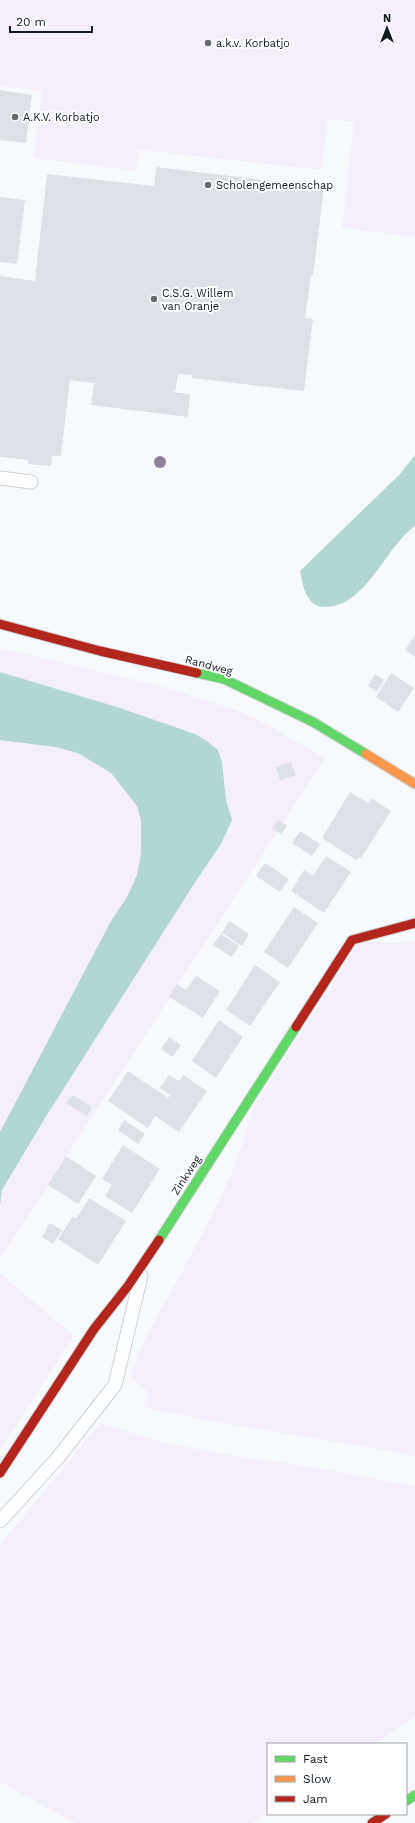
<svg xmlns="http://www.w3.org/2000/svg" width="415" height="1823" viewBox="0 0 415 1823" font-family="'Work Sans',sans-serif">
  <rect width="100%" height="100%" fill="#f7fafd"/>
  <!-- green -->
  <g fill="#f5effc">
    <polygon points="0,0 415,0 415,237 342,228 354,122 328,119 321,170 139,150 136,171 33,158 42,91 0,86"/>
    <polygon points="0,648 157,685 236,710 264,723 325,758 0,1259 0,1206 2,1190 45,1118 194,884 221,844 232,820 226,800 222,762 218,750 195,734 117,707 0,672"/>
    <polygon points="0,740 55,747 78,753 111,773 137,806 141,821 141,854 137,875 127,897 111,921 0,1132"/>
    <path d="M361,939L389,943L415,942V1456C324,1439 232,1427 142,1407L150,1394L131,1378C138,1346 157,1318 172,1290C203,1232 237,1175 252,1110Z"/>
    <polygon points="0,1273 74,1336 0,1450"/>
    <polygon points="100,1423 169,1444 255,1459 290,1463 415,1486 415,1717 374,1744 268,1744 268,1813 253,1823 75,1823 0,1782 0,1545"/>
  </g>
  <!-- water -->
  <g fill="#b3d6d2">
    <path d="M415,455V526C386,546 366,607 325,607C306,607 303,586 300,571L400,474Z"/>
    <polygon points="0,672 117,707 195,734 207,741 218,750 222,762 226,800 232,820 221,844 194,884 45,1118 2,1190 0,1206 0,1132 111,921 127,897 137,875 141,853 141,821 137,806 111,773 78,753 55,747 0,740"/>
  </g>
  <!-- building -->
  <g fill="#dfe1e8">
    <polygon points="0,90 32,95 26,143 0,140"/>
    <polygon points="156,167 324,187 314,269 313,275 311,275 305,318 313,319 304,391 192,378 192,375 178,374 176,387 175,391 171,392 190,394 188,417 91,405 94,383 70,380 61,456 52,456 51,466 28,464 28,460 0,457 0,276 35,281 47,174 154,186"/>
    <polygon points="0,197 25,200 17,264 0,262"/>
    <polygon points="415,635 415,657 405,650"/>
    <polygon points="391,673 414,688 398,712 376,697"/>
    <polygon points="375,674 384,680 377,692 368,686"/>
    <polygon points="291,762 296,775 280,780 276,767"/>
    <polygon points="350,792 368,803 371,798 391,811 361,858 359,857 356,860 322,838"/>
    <polygon points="278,820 287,826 281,834 272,828"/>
    <polygon points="300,831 320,844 312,856 292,843"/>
    <polygon points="326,856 351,872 324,913 291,891 304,870 313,876"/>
    <polygon points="265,863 289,879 280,892 256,876"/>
    <polygon points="294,907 318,923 288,968 264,952"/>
    <polygon points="229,921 249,934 242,946 222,933"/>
    <polygon points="221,934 239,946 232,957 213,945"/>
    <polygon points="255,965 280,982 250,1026 226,1010"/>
    <polygon points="196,976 220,991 203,1018 169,997 177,984 186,990"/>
    <polygon points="219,1020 243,1037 216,1078 192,1061"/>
    <polygon points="169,1037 181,1045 172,1057 161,1049"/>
    <polygon points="128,1071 168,1098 170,1095 160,1088 169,1075 179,1081 183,1075 207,1091 179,1132 155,1116 148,1128 108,1101"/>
    <polygon points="72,1095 92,1107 87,1116 66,1103"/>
    <polygon points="124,1120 145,1134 138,1144 118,1130"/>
    <polygon points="123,1145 160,1169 132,1213 105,1196 112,1185 102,1179"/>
    <polygon points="66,1156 96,1176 78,1204 48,1185"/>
    <polygon points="89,1198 126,1221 98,1265 58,1239 73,1216 76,1219"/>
    <polygon points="50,1223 62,1230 53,1244 42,1237"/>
  </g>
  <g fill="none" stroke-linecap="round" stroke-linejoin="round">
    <defs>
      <g id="lane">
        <polyline points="0,478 31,482"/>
        <polyline points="0,1521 56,1460 115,1385 141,1276"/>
      </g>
      <g id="fast">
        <polyline points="197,673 224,679 313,722 366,754"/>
        <polyline points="159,1240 296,1027"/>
        <polyline points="406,1801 415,1795"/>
      </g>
      <polyline id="slow" points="366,754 415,784"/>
      <g id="jam">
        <polyline points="0,624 100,651 197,673"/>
        <polyline points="296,1027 352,940 415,923"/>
        <polyline points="0,1473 94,1329 128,1286 159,1240"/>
        <polyline points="372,1823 386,1814"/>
      </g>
    </defs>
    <!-- lane casing -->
    <use href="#lane" stroke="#cdd2d8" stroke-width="15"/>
    <!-- fast casing -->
    <use href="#fast" stroke="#cdd2d8" stroke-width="11"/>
    <!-- slow casing -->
    <use href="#slow" stroke="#cdd2d8" stroke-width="11"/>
    <!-- jam casing -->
    <use href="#jam" stroke="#cdd2d8" stroke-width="11"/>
    <!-- lane -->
    <use href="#lane" stroke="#fefeff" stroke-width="13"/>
    <!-- fast -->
    <use href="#fast" stroke="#63d668" stroke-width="9"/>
    <!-- slow -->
    <use href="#slow" stroke="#ff974d" stroke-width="9"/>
    <!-- jam -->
    <use href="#jam" stroke="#b3261e" stroke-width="9"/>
  </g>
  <!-- trees -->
  <circle fill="#92839c" cx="160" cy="462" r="6"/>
  <!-- markers -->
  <g fill="#62696f" stroke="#fff" stroke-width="1.5">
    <circle cx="208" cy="43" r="4"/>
    <circle cx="15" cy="117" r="4"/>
    <circle cx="208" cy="185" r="4"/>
    <circle cx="154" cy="299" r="4"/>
  </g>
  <g text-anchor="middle" stroke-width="4" stroke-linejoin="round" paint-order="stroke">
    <!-- poi labels -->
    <g font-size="11" fill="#121b23" stroke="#fff" text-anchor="start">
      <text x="216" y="47">a.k.v. Korbatjo</text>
      <text x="23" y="121">A.K.V. Korbatjo</text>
      <text x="216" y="189">Scholengemeenschap</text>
      <text x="162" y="297">C.S.G. Willem<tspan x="162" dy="13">van Oranje</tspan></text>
    </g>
    <!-- street labels -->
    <g font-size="11" fill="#121b23" stroke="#fff">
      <text transform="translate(209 665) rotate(15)" y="4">Randweg</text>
      <text transform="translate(186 1175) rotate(-57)" y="4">Zinkweg</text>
    </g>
  </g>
  <!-- legend -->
  <rect x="267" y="1743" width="140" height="72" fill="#ffffff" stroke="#a0a4a7"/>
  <rect x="275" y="1756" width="20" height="6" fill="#63d668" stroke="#a0a4a7"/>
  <text x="303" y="1763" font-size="12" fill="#121b23">Fast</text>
  <rect x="275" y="1776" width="20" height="6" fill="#ff974d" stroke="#a0a4a7"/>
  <text x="303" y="1783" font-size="12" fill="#121b23">Slow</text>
  <rect x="275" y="1796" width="20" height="6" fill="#b3261e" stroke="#a0a4a7"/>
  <text x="303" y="1803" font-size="12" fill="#121b23">Jam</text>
  <!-- north arrow -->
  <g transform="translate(387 28)" stroke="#ffffff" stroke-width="3" paint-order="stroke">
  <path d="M0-3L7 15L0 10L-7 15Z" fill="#121b23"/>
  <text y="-6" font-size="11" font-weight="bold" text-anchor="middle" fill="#121b23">N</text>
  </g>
  <!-- scale -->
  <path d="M10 26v6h82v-6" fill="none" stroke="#121b23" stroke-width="2"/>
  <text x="16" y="26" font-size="12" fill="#121b23" stroke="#ffffff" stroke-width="3" paint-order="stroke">20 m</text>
</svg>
